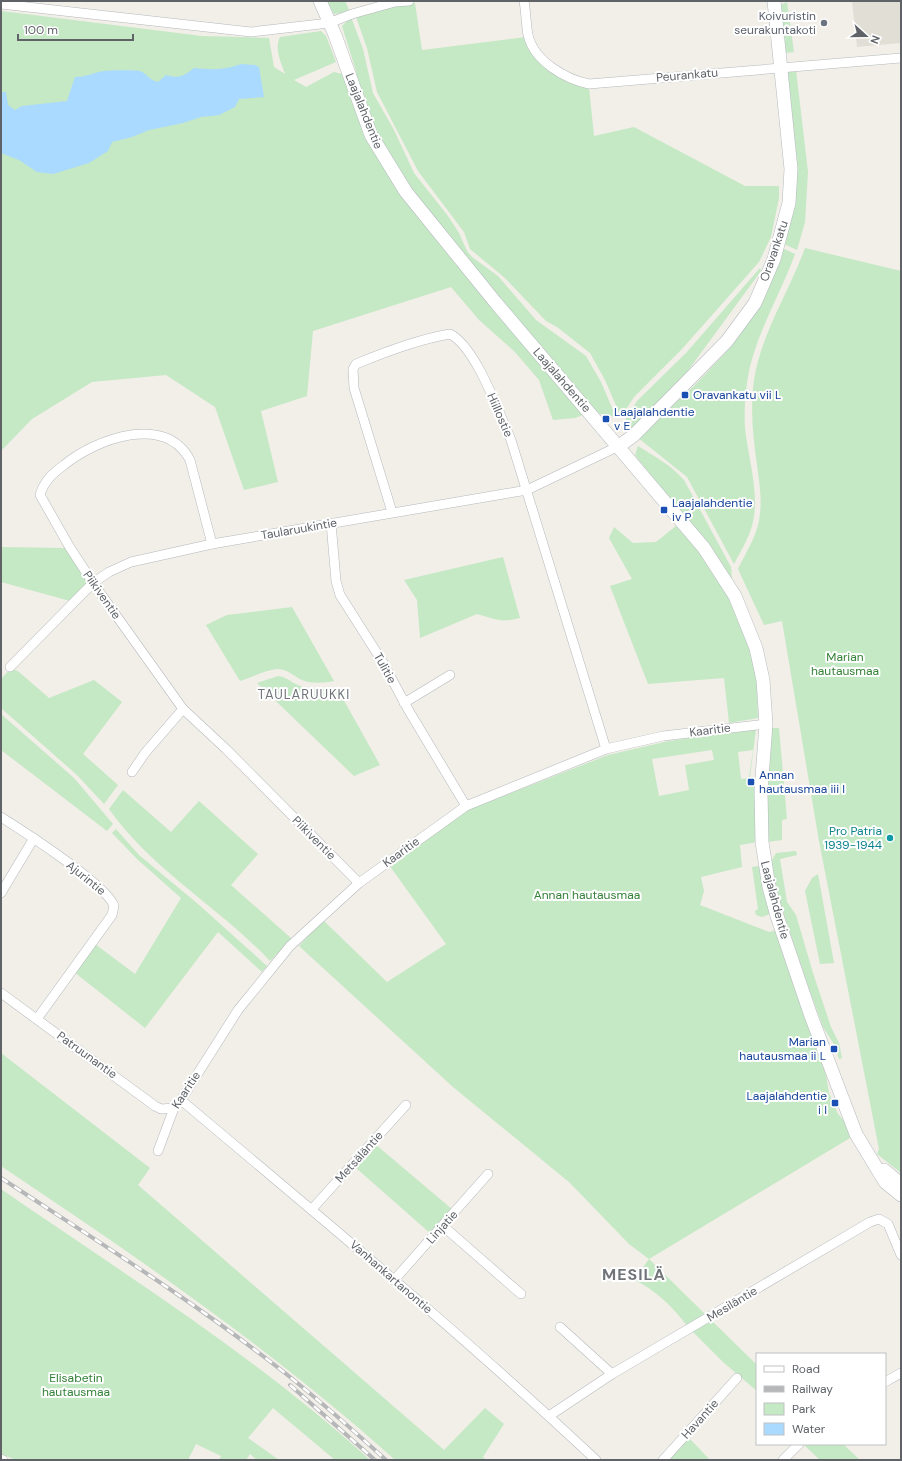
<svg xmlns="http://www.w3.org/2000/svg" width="902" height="1461" viewBox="0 0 902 1461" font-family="'DM Sans',sans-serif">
  <rect width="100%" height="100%" fill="#f1efe8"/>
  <!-- education -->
  <polygon fill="#e1ded6" points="852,1 901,1 901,43 857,47"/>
  <!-- green -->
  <g fill="#c5e8c5" fill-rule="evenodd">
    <polygon points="327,1 345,1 350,12 334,14"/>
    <polygon points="787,2 794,52 785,53 779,6"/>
    <polygon points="415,3 422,50 526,37 540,59 589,87 594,136 634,127 745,186 779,186 779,198 771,237 759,262 682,349 634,397 621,417 605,380 590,353 557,327 546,321 505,278 470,249 464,232 418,171 377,92 367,48 356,17 396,6"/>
    <path d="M1,11L202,36L269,38L274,67L285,74C281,62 274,49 280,37L321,31L326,36L336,62L294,80L306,87L334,72L342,74L370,138L583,415L575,418L553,420L539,380L514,351L479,320L451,287L313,331L307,396L261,411L278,482L244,490L215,407L166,375L92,382L32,419L1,451Z"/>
    <polygon points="351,17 363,49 373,93 394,130 414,173 448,216 459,233 467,251 472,257 498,276 536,320 586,356 601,382 616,417 600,414 590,405 472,267 389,159 367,111 356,80 356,71 342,26"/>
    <polygon points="796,70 808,172 805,222 797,250 784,244 785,71"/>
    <path d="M782,248L795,254C780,296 753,338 747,383C745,398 744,413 745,428C748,457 758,487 754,516C752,533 742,549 734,564L687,477L637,437L694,386L729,349L761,303Z"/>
    <path d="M805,248L901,271V1173L877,1154L879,1149L819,841L782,621L764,625L738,569C746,552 759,533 760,513C762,497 759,481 757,465C753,437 750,409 754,380C761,334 789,292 805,248Z"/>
    <polygon points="760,268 761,271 684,376 632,432 624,422 637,401 687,352"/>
    <path d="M638,446C654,456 671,465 684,480L731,567L732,579L635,455Z"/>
    <polygon points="676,526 703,556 726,590 756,666 758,718 729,723 724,678 648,684 610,586 632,579 609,538 614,527 633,543 656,542"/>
    <polygon points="1,547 66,548 89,582 70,601 1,582"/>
    <path d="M503,557L520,618C500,623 496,619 477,614L420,638L417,600L404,580Z"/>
    <path d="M292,607L334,681C323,683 312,684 302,680C293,676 288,669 277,669C265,670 251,678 240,681L206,625L227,615Z"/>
    <polygon points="11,668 19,672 49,698 94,680 122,702 83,754 118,785 104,804 77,775 1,708 1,679"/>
    <path d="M278,676C287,677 290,682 298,685C310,691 324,689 337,688L380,765L354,776L257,683Z"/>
    <polygon points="1,714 74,778 113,824 107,831 1,750"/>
    <polygon points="769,728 779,728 787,819 782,820 782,840 768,842 766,825"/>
    <path d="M756,729L749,785H755L757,842L740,845L742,867L701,877L704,891L700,905L769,932L777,930L826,1075L829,1093L838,1114L847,1124L850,1138L649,1259L706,1315L687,1326C673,1307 656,1290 634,1280L649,1259L629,1244L569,1182L453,1087L299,946L323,920L387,982L446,944L389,865L470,809L608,755L669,741ZM712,750L714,760L685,765L689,790L659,796L652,759ZM753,750L749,778L741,779L738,752Z"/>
    <path d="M123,790L171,832L199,801L258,854L231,885L292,939L270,961C219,907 152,870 109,809Z"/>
    <polygon points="116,829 139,855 198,904 267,966 262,972 218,932 145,1028 74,972 95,944 135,974 181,898 137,859 112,833"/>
    <polygon points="796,851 797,855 780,859 787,902 796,915 813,973 831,1027 839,1043 842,1058 839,1059 835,1046 823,1027 808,986 780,903 771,862 776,853"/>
    <polygon points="759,866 770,914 762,917 756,915 755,911 758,909 752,867"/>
    <polygon points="818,874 834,963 820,964 805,891 812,878"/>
    <path d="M1,1053L150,1168L138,1185L444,1450L485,1408L504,1424L483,1457L486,1460H395C273,1350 137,1257 1,1166Z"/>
    <polygon points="375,1144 453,1210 431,1234 355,1167"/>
    <path d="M1,1189C127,1276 257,1357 370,1460H335L273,1408L248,1438L279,1460H257L250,1454L246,1460H219L221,1456L196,1444L188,1460H16L1,1454Z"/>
    <polygon points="711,1320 757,1365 757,1391 723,1362 691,1330"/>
    <polygon points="688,1437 710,1460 667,1460"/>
    <polygon points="803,1444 843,1444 860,1460 820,1460"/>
  </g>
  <!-- water -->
  <path fill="#aadaff" d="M241,64L255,65L259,67L264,97L239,99L235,107L219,115L201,117L183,123L149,130L132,137L112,142L108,151L89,163L53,174L37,172L19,160L1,153V92H6L8,105L15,110L22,106L67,101L75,77C85,77 90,74 99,72C103,70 135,70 140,71C146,73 149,80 158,82L166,75C179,79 184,76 194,68C211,70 225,70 241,64Z"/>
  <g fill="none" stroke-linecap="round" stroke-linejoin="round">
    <defs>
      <g id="street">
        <path d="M524,1C526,12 526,24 528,35C534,61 565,79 589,84L901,58"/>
        <polyline points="1,4 251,32 329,23 352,14 395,2 409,1"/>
        <path d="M392,512L354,388L353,369L356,364C385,352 419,339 450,334C476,347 499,413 511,440L606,749"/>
        <polyline points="331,523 336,581 340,595 382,661 409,711 466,806"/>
        <path d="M212,544L190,460C165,413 96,439 64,465C53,473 44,481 40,495L69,546L93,583L183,709L226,749L359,883"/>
        <polyline points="10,667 93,583 109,572 131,562 212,544 527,490 619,446"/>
        <polyline points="404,703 450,675"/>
        <polyline points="132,772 145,753 183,709"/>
        <path d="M1,817C23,831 107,885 114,906L112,915L37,1019"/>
        <polyline points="1,893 34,838"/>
        <polyline points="1,993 155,1106 161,1109 174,1108"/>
        <path d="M181,1100C321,1218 463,1335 596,1460"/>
        <polyline points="158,1151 174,1108 181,1100 238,1010 290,946 359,883 466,806 606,749 663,736 766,724"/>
        <polyline points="312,1209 406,1105"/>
        <polyline points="443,1226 521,1294"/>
        <polyline points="395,1279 488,1174"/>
        <polyline points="560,1327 612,1374"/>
        <polyline points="885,1382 901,1373"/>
        <polyline points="549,1416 612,1374 870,1222 879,1219 888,1224 901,1255"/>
        <polyline points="1,1459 3,1460"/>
        <polyline points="663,1460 737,1378"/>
        <polyline points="783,1460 799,1444"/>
      </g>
      <g id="secondary">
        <polyline points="320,1 335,35 371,135 406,192 496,303 704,548 735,596 756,648 763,680 766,724 761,791 762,842 769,887 777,916 811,1016 856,1134 885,1182 901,1195"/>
        <polyline points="619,446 633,436 727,341 755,303 774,259 789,203 791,169 774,1"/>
        <polyline points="884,1170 901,1184"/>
      </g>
    </defs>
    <!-- street casing -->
    <use href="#street" stroke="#b5b8bc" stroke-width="10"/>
    <!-- secondary casing -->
    <use href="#secondary" stroke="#b6babf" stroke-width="14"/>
    <!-- street -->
    <use href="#street" stroke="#fff" stroke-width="9"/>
    <!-- secondary -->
    <use href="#secondary" stroke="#fff" stroke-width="13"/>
    <defs>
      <g id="rail">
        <path d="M1,1178C97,1241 195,1302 285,1373C320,1401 353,1430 386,1460"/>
        <polyline points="290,1385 375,1460"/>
      </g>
    </defs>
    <!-- rail casing -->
    <use href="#rail" stroke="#b6b7b8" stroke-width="4"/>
    <!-- rail -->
    <use href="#rail" stroke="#fff" stroke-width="2.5" stroke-dasharray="8" stroke-linecap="butt"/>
  </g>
  <!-- markers -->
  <circle fill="#6b7280" stroke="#fff" stroke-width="1.5" cx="824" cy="23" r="4"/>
  <g fill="#1a4fb4" stroke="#fff" stroke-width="1.5">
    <rect x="681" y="391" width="8" height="8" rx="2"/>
    <rect x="602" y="415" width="8" height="8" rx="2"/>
    <rect x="660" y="506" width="8" height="8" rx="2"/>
    <rect x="747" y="778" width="8" height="8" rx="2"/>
    <rect x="830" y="1045" width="8" height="8" rx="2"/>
    <rect x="831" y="1099" width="8" height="8" rx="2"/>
  </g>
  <circle fill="#0f9aa8" stroke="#fff" stroke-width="1.5" cx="890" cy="838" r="4"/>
  <g text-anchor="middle" stroke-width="4" stroke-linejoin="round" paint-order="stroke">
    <!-- worship labels -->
    <g font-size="12" fill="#5b616d" stroke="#fff" text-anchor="end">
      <text x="816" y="20">Koivuristin<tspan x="816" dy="14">seurakuntakoti</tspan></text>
    </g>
    <!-- street labels -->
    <g font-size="12" fill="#5f6368" stroke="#fff">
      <text transform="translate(687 75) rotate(-5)" y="4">Peurankatu</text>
      <text transform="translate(364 111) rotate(68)" y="4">Laajalahdentie</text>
      <text transform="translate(774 251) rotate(-71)" y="4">Oravankatu</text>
      <text transform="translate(562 380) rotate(49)" y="4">Laajalahdentie</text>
      <text transform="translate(500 415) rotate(66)" y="4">Hiillostie</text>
      <text transform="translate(299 529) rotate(-10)" y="4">Taularuukintie</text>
      <text transform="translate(102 595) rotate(55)" y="4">Piikiventie</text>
      <text transform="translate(385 668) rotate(61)" y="4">Tulitie</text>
      <text transform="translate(710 730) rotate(-7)" y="4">Kaaritie</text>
      <text transform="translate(314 838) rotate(45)" y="4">Piikiventie</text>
      <text transform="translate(401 852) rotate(-36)" y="4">Kaaritie</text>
      <text transform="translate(86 878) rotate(39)" y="4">Ajurintie</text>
      <text transform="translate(775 900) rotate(75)" y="4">Laajalahdentie</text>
      <text transform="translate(87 1055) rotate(36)" y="4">Patruunantie</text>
      <text transform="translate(186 1090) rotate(-57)" y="4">Kaaritie</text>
      <text transform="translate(359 1157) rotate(-48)" y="4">Metsäläntie</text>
      <text transform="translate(442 1227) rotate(-48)" y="4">Linjatie</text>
      <text transform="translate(391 1277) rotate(41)" y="4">Vanhankartanontie</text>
      <text transform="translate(732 1304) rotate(-31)" y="4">Mesiläntie</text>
      <text transform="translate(700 1419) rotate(-48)" y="4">Havantie</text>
    </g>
    <!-- transit labels -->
    <g font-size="12" fill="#164399" stroke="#fff" text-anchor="start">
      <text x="693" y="399">Oravankatu vii L</text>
      <text x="614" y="416">Laajalahdentie<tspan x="614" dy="14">v E</tspan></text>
      <text x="672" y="507">Laajalahdentie<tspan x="672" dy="14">iv P</tspan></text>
      <text x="759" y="779">Annan<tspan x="759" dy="14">hautausmaa iii I</tspan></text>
      <text x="826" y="1046" text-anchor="end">Marian<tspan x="826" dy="14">hautausmaa ii L</tspan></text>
      <text x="827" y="1100" text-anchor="end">Laajalahdentie<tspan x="827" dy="14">i I</tspan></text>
    </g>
    <!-- park labels -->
    <g font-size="12" fill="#348238" stroke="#fff">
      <text x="845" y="661">Marian<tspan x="845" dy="14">hautausmaa</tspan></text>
      <text x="587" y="899">Annan hautausmaa</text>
      <text x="76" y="1382">Elisabetin<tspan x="76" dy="14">hautausmaa</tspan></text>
    </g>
    <!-- culture labels -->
    <g font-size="12" fill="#0d838f" stroke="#fff" text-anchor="end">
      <text x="882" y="835">Pro Patria<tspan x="882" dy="14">1939-1944</tspan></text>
    </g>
    <!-- neighbourhood labels -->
    <g font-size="13" letter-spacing="1" fill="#70757a" stroke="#fff">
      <text x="304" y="699">TAULARUUKKI</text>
    </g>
    <!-- district labels -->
    <g font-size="16" font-weight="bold" letter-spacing="1" fill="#70757a" stroke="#fff">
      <text x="634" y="1280">MESILÄ</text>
    </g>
  </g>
  <!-- border -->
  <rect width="902" height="1461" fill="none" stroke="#5f6368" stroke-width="4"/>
  <!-- legend -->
  <rect x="756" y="1353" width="130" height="92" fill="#ffffff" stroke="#bfc1c3"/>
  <rect x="764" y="1366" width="20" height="6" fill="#ffffff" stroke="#bfc1c3"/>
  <text x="792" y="1373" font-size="12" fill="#5f6368">Road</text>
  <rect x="764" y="1386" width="20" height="6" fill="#b6b7b8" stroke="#bfc1c3"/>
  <text x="792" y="1393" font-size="12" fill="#5f6368">Railway</text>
  <rect x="764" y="1403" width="20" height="12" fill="#c5e8c5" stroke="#bfc1c3"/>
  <text x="792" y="1413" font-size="12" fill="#5f6368">Park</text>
  <rect x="764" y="1423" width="20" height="12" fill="#aadaff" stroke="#bfc1c3"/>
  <text x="792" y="1433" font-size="12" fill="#5f6368">Water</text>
  <!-- north arrow -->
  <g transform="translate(866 36) rotate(111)" stroke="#ffffff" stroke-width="3" paint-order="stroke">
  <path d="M0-3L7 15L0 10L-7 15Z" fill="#5f6368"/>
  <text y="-6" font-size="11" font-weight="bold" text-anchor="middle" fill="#5f6368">N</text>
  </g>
  <!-- scale -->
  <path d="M18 34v6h115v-6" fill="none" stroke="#5f6368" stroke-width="2"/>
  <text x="24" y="34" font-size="12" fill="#5f6368" stroke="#ffffff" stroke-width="3" paint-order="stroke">100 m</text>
</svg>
